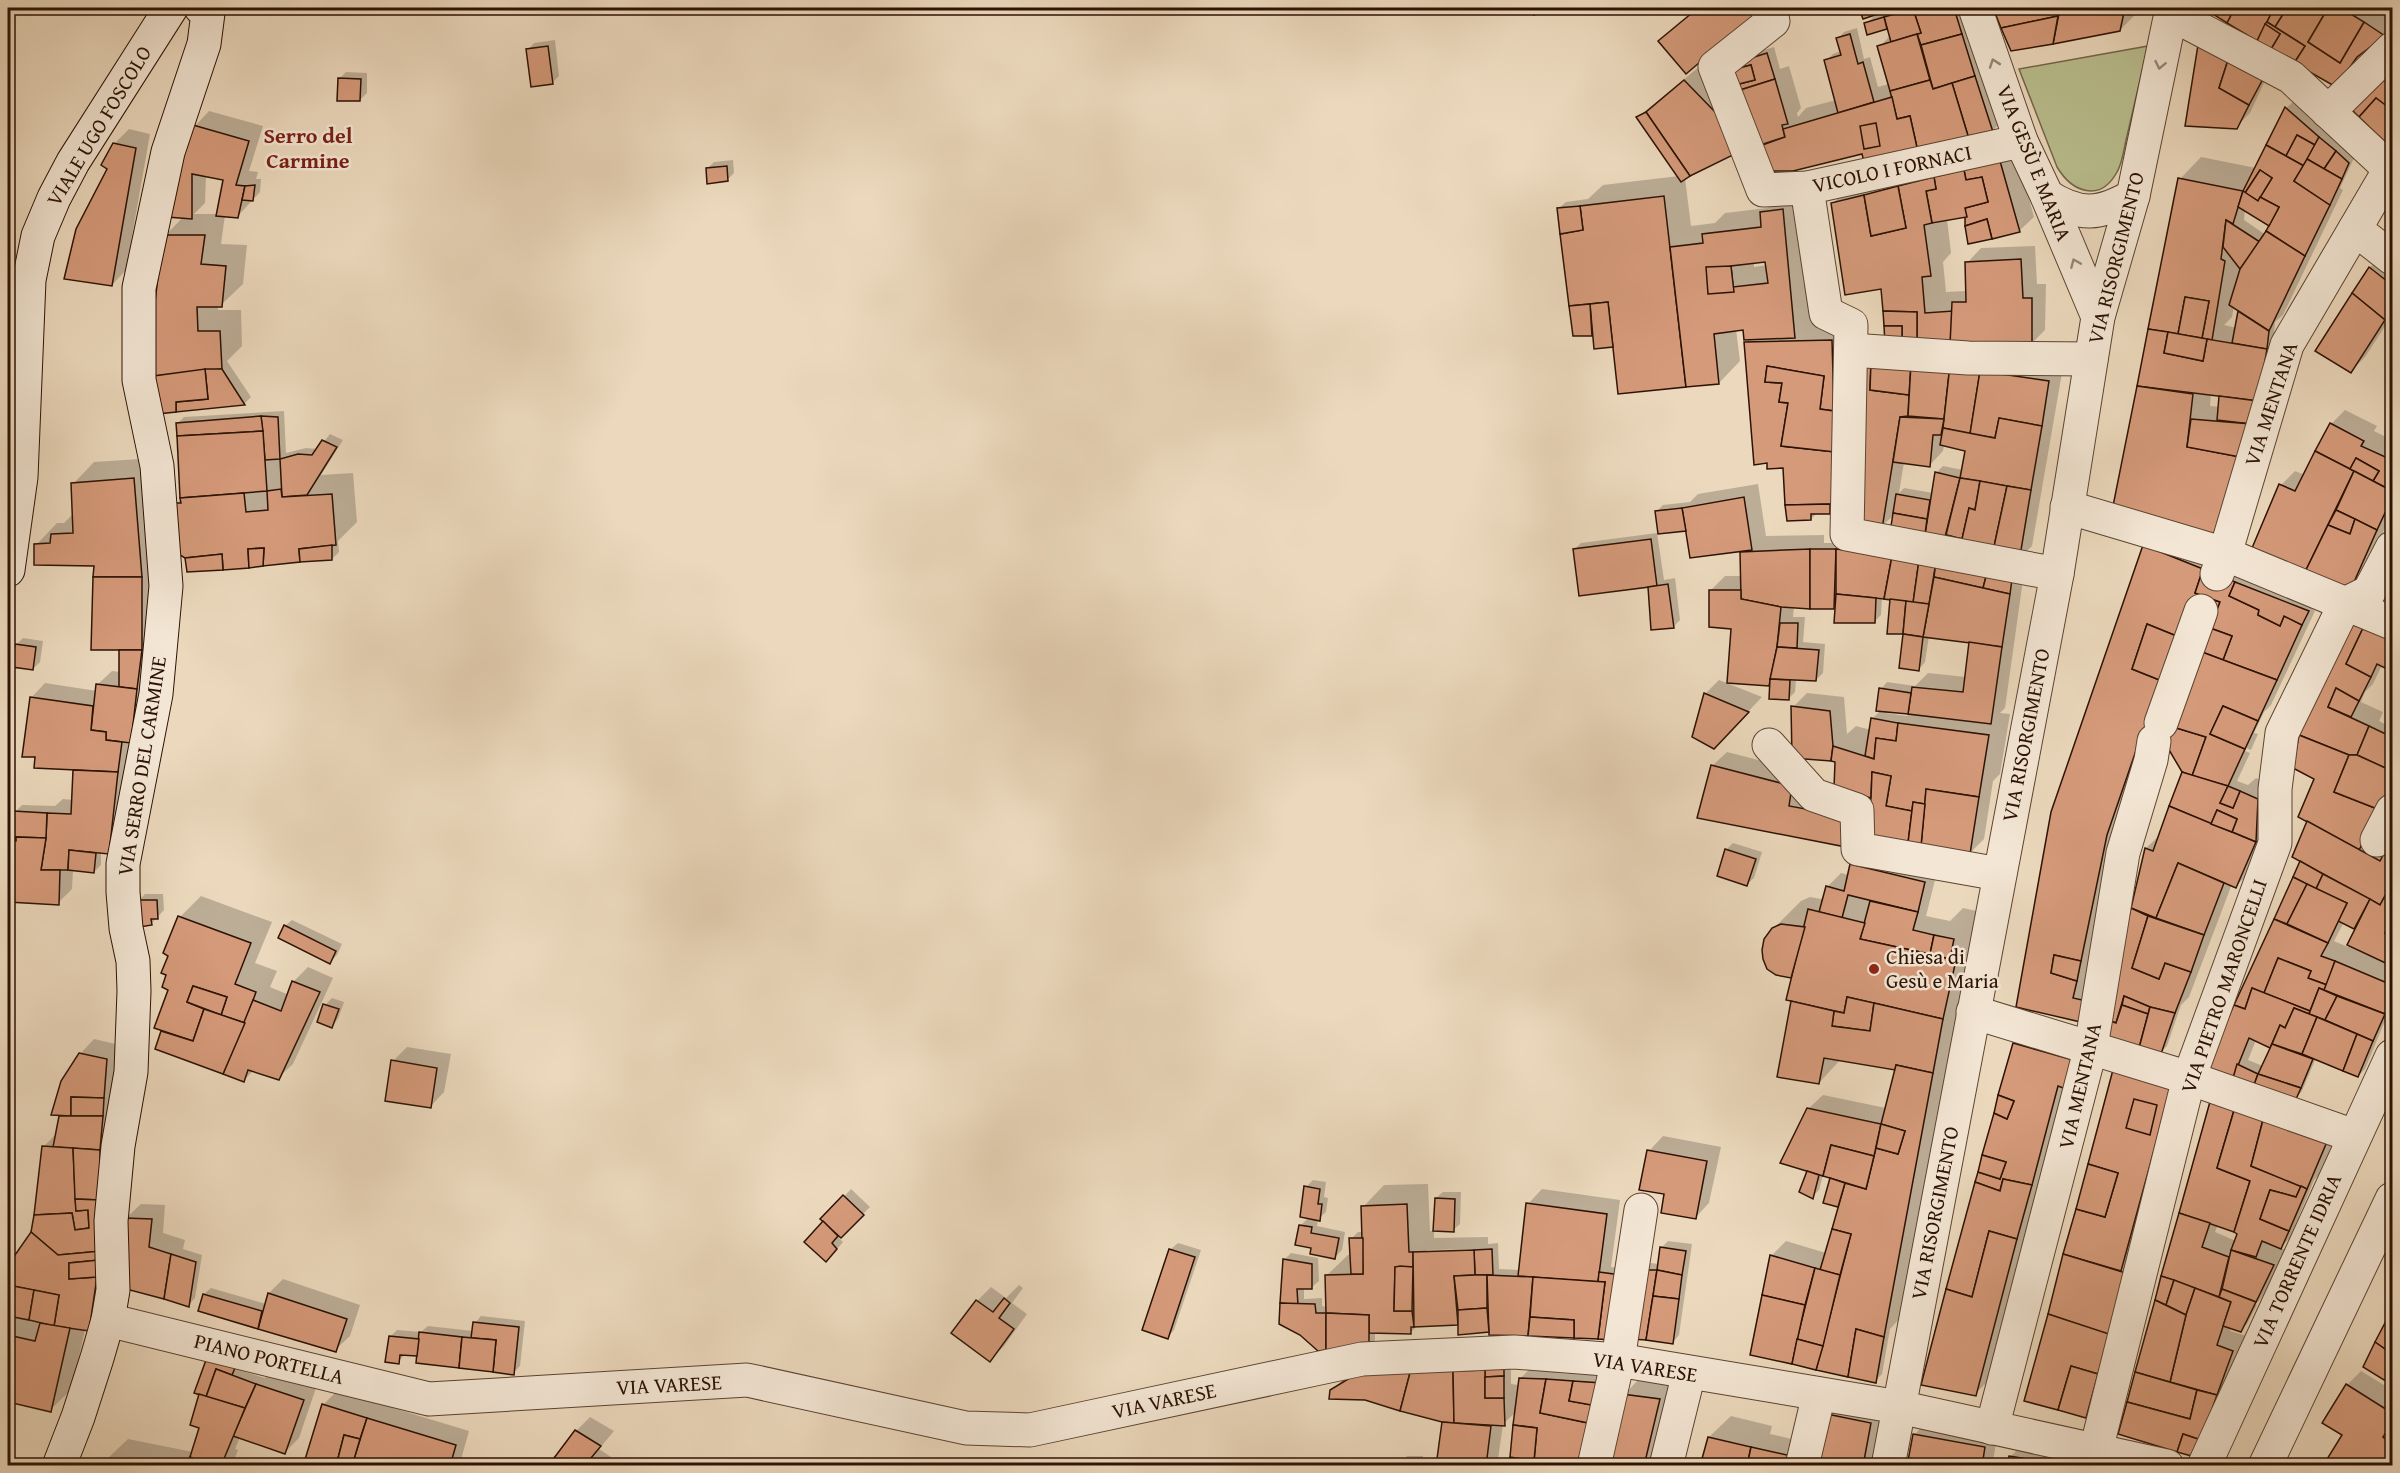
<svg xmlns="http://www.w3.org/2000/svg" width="2400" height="1473" viewBox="0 0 2400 1473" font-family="'Gentium Book Plus',serif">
  <rect width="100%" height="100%" fill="#ecd9bd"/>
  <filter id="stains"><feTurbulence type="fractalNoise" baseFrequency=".00333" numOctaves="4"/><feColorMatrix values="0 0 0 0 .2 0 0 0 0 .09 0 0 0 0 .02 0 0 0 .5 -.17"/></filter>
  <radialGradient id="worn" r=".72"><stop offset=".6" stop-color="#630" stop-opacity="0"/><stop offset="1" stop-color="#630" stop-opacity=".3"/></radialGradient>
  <!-- green -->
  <path fill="#babf8f" stroke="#73684a" stroke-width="1.5" d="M2148,46C2141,76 2134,106 2127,136C2124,147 2123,162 2117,172C2100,203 2072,192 2057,167L2019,69Z"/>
  <!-- shadow -->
  <g fill="#0003" fill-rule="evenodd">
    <polygon points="1698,8 1760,8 1753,15 1675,27"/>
    <polygon points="1861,8 1972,8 1999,124 1992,131 1765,170 1738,58 1774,47 1780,69 1789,66 1801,108 1797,113 1798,117 1806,108 1836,100 1826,61 1833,54 1841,51 1838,39 1844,32 1857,28 1864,59 1870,57 1878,87 1889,84 1879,47 1891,35 1888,27 1868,33 1866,24 1877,13 1864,17"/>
    <polygon points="1995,8 2142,8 2120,30 2012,50"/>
    <polygon points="2210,8 2385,8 2382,10 2392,17 2392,27 2366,49 2350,71 2210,11"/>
    <polygon points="555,40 559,76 552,83 528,50 534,43"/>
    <polygon points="2392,63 2392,141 2389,144 2351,107"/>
    <path d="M1699,67L1731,100L1685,178L1691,226L1715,223L1725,213L1767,208L1783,192L1804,189L1816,315L1811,320L1853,319L1836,506L1830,513H1817L1811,519L1745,343L1750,338L1744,328L1736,329L1740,361L1719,383L1620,392L1615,346L1593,334L1574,335L1559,208L1566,202L1588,199L1603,185L1679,176L1638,117ZM1766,260L1767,265L1754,267V261Z"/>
    <polygon points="2270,70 2250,113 2236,127 2187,125"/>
    <polygon points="346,72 367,73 367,93 360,100 339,79"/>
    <path d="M2293,102L2355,156L2340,188L2343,190L2283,315L2275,322L2274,334L2280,335L2212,534L2315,604L2312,609L2315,611L2271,705L2264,712L2254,733L2258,734L2251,750L2222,738V741L2250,753L2237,781L2248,785L2256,778L2272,785L2270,827L2250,872L2236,886L2232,884L2189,997L2181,1005L2167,1046L2161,1052L2194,1060L2093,1409L2086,1416L2065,1255L2116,1066L2085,1021L2018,1006L2144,546L2115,505L2180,179L2201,157L2256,168L2286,108ZM2245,209L2274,219L2266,235L2244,220ZM2234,306L2241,311L2237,328L2224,325L2232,317ZM2211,394L2220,395V407L2210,406ZM2157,741L2169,747L2184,771L2161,834L2146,848L2117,975Z"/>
    <path d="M209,111L263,126L249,171L258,172L256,179H261L260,192L237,217L225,215L221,244L247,245L243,284L221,305L218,306V310H241L242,346L227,361L251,397L244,404L176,411L165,236L184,216L195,126ZM206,175L225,179L218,214H194L205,203Z"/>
    <polygon points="129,129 150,134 126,270 112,285 109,169 114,144"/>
    <polygon points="2015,147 2034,217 2019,231 1965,216 1947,219 1951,253 1943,262 1946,292 1965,291 1967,289 1967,263 1981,248 2035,246 2037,284 2046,284 2045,330 2031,344 1950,343 1883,288 1832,204 1854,183"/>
    <polygon points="733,160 734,173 727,180 707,169 714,162"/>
    <polygon points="2377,261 2392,273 2392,323 2389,320 2365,357 2351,371 2317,350 2370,267"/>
    <path d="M2063,367L2032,546L2018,560L1891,532L1894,515L1881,527L1861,522L1908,380ZM1944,445L1966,449L1963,470L1943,466L1937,472L1933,493L1904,488L1899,493L1904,462L1929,466L1943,451Z"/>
    <polygon points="2345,410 2377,426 2374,431 2392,440 2392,512 2364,575 2349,589 2254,547 2281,485 2295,471 2305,475 2331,424"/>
    <polygon points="284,411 286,453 306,448 318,449 330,434 343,440 321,475 353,473 357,522 338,541 339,552 332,559 176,504 182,498 177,424 184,417"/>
    <polygon points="155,458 163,554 123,838 101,852 101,865 94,872 73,870 72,889 58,903 8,900 8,826 14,826 15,812 22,805 55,806 63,799 73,800 75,769 31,698 45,683 97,691 97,685 112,671 121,672 121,649 95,564 36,545 57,523 64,523 74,513 73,484 94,462"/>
    <path d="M1758,484L1766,536L1824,535V543H1844L2023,580L2005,708L2000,713L2010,714L2000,774L1993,781L1984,839L1970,853L1867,835L1871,796L1836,760L1793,707L1807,693L1844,697L1847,734L1856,726L1871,730L1873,718L1881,710V689L1887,682L1915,686L1928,673L1966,677L1971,641L1929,636L1925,662L1919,669L1891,598L1882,597L1881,615L1874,622L1836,608L1794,606L1793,617H1805L1803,642L1825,644L1823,673L1816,680L1796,679L1795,692L1788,699L1770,685L1728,682L1733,627L1710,591L1725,576H1742V550L1687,529L1656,512L1663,505L1690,502L1698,494ZM1887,711L1910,713L1907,716L1887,713Z"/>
    <polygon points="1657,533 1664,580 1675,578 1680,620 1673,627 1649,585 1574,550 1581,543"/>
    <path d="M2354,622L2392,639V669L2382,665L2373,684L2365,692L2361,702L2383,712L2379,721L2392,728V1004L2365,1069L2358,1076L2316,1058L2302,1091L2296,1098L2207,1068L2302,860L2316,778L2295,768ZM2361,921L2348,947L2334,941L2344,922L2354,927ZM2256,1040L2269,1046L2274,1041L2263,1066L2248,1060Z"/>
    <polygon points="23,638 43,641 40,662 33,669 16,645"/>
    <polygon points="1719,680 1762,697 1728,733 1705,694"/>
    <polygon points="1727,752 1805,772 1845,845 1712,766"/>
    <polygon points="1733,843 1762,852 1754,878 1747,884 1726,850"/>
    <polygon points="1866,850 1938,868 1926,916 1950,921 1963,908 1981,912 1904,1314 1890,1329 1882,1374 1875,1381 1752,1354 1772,1255 1786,1241 1826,1253 1841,1202 1838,1205 1831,1177 1823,1175 1819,1190 1812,1197 1808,1172 1808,1109 1823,1095 1886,1108 1896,1069 1841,1059 1819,1083 1792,1002 1793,977 1777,974 1773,929 1801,901 1810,897 1821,899 1825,895 1827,887 1841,873 1849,875 1852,864"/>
    <polygon points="145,894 163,894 164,910 151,924 139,900"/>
    <polygon points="201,896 272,922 255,963 277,971 270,987 289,995 294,981 308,967 333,978 293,1064 278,1078 254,1070 244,1080 163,1032 170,989 168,974 170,955 180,917"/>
    <polygon points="292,920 342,944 337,955 330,962 285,926"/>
    <polygon points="332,998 344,1002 338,1019 332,1026 325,1005"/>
    <path d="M2035,1022L2094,1039L1996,1373L1975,1394L2014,1043ZM2026,1045L2081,1061L2080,1063L2026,1048Z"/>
    <polygon points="94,1039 120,1045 118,1082 110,1090 103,1315 85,1329 72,1389 50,1410 8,1400 8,1268 33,1233 44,1146 57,1133 60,1117 63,1114 80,1054"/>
    <polygon points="407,1047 451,1054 444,1092 430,1107 393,1061"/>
    <path d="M2212,1099L2342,1123L2321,1173L2314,1180L2299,1216L2302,1217L2295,1233L2280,1248L2287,1250L2270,1286L2258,1302L2241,1295V1298L2257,1305L2247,1324L2240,1330L2231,1327L2230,1331L2247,1336L2215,1424L2120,1433ZM2218,1224L2239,1233L2236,1241L2215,1232Z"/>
    <polygon points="1663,1136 1721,1147 1709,1203 1695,1218 1666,1193 1649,1151"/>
    <polygon points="1313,1180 1326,1182 1324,1197 1328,1198 1326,1212 1318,1219 1317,1226 1345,1232 1342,1250 1335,1257 1312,1247 1300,1226 1309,1217 1306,1187"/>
    <path d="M1428,1184L1430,1231H1434V1238L1488,1237V1244L1498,1243L1499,1269L1520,1270L1528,1204L1542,1189L1620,1200L1611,1267L1627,1268L1574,1336L1490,1334V1331L1459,1322L1457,1323L1417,1326L1410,1333L1375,1332V1340L1368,1347L1301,1334L1284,1260L1291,1253L1318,1258L1319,1281L1312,1287L1304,1288V1299L1322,1298V1306L1327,1307L1326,1276L1348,1255L1352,1254L1351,1239L1358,1232H1364L1363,1207L1384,1185ZM1481,1249L1482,1252L1427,1253V1250Z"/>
    <polygon points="851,1189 870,1207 839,1238 843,1242 833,1254 825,1221 823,1219"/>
    <polygon points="1443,1192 1461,1192 1460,1224 1453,1230 1436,1198"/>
    <polygon points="141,1204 165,1205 163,1233 185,1240 183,1249 202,1255 195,1298 188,1305 126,1218"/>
    <polygon points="1668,1241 1692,1244 1679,1335 1673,1342 1633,1338 1644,1270 1651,1263 1659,1264 1661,1248"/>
    <polygon points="1178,1243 1201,1250 1174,1330 1168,1337 1144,1329 1171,1249"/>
    <polygon points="283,1279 360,1305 350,1336 335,1350 200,1310 204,1294 211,1288 266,1304 269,1293"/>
    <polygon points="1019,1285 1023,1288 1012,1303 1027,1314 1004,1346 990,1360 977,1301 991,1287 1006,1298"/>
    <polygon points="481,1316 525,1321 520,1366 513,1373 418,1355 405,1354 398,1362 390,1337 397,1330 421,1332 428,1326 473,1331 475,1323"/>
    <polygon points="2392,1316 2392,1383 2365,1366"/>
    <polygon points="1511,1359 1511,1384 1519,1385 1520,1379 1534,1364 1560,1366 1558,1373 1608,1376 1601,1409 1516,1412 1503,1424 1497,1466 1438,1466 1443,1421 1332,1391 1346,1376"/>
    <polygon points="208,1361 265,1378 272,1370 317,1385 299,1438 285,1452 240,1437 235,1449 238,1450 232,1466 105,1466 106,1460 128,1439 193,1452 201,1427"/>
    <polygon points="2361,1371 2392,1390 2392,1466 2309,1466 2317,1457 2327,1463 2344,1435 2347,1385"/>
    <polygon points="1638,1380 1674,1385 1654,1466 1608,1466 1624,1395"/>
    <polygon points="337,1391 469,1431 460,1463 457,1466 305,1465 323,1405"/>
    <polygon points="1843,1401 1885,1409 1874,1466 1817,1466 1828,1415"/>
    <polygon points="1731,1416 1772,1426 1770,1434 1809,1443 1802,1466 1702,1466 1709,1437"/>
    <polygon points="590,1417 614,1431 599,1449 611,1457 604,1466 550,1466 576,1431"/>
    <polygon points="1928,1421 1998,1433 1992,1466 1909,1466 1914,1435"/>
    <polygon points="2017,1450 2053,1455 2051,1466 2009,1466 2010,1457"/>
    <polygon points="1407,1456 1423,1456 1423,1466 1400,1466"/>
  </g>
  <!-- building -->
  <g fill="#d59a7a" stroke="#2c1204" stroke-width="1.5" fill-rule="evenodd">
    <polygon points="1530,8 1547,8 1534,15"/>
    <polygon points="1698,8 1747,8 1754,16 1686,74 1658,41"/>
    <polygon points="1859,8 1886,8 1887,11 1863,19"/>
    <polygon points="1886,8 1905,8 1907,11 1889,16"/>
    <polygon points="1905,8 1954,8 1962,34 1921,45 1917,34 1921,33 1913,9 1907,11"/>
    <polygon points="1993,8 2060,8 2058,16 2001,28"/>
    <polygon points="2060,8 2125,8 2120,31 2053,44"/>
    <polygon points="2209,8 2235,8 2227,23 2208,11"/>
    <polygon points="2235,8 2274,8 2257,41 2227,23"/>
    <polygon points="2274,8 2287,8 2275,27 2267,22"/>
    <polygon points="2287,8 2303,14 2306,8 2328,8 2308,42 2340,63 2364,22 2385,36 2357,57 2336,87 2294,63 2305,46 2275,27"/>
    <polygon points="2290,8 2306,8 2303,14"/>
    <polygon points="2328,8 2341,8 2364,22 2340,63 2308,42"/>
    <polygon points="2341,8 2356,8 2352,14"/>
    <polygon points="1913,9 1921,33 1891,42 1884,17"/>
    <polygon points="2058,16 2053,44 2011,51 2001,28"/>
    <polygon points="1884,17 1887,29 1867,35 1864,23"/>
    <polygon points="2267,22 2305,46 2294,63 2271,49 2280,34 2265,24"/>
    <polygon points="2265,24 2280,34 2271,49 2257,41"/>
    <polygon points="1850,34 1858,64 1863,62 1874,102 1838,113 1824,60 1841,55 1836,38"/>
    <polygon points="1917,34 1930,80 1890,91 1877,46"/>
    <polygon points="1962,34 1975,76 1933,89 1921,45"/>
    <polygon points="2198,45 2228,60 2219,88 2249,105 2237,129 2185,126"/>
    <polygon points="548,46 553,84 531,87 526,49"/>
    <polygon points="1767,53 1775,79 1737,91 1735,85 1755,80 1751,65 1731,70 1729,65"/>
    <polygon points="2228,60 2264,77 2249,105 2219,88"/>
    <polygon points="2392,60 2392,94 2385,105 2376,98 2359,117 2349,107"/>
    <polygon points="1751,65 1755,80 1735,85 1731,70"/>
    <polygon points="1975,76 1993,132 1969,139 1952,83"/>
    <polygon points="338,78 361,79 360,101 337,101"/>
    <polygon points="1775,79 1788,124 1782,125 1785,137 1754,147 1737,91"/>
    <polygon points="1684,80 1717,114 1735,154 1690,176 1646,112"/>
    <polygon points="1930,80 1933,89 1952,83 1969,139 1918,152 1910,116 1897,119 1890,91"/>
    <polygon points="2392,94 2392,110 2385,105"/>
    <polygon points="1892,97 1897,119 1910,116 1918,152 1865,166 1862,154 1793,171 1764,171 1757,147 1785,137 1783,129"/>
    <polygon points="2376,98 2392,110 2392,141 2389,146 2359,117"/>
    <polygon points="2285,107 2319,137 2315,145 2297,135 2286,156 2266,145"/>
    <polygon points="1646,112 1690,176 1681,182 1636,117"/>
    <polygon points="1876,123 1880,146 1864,149 1860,126"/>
    <polygon points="193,125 249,141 236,185 245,186 238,218 216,216 223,180 192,174 192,219 167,217 175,175"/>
    <polygon points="2297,135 2315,145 2304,166 2286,156"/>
    <polygon points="2319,137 2336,151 2324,169 2307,159"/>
    <polygon points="113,143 136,148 112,286 64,279 76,229 107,169 101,165"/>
    <polygon points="2266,145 2304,166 2294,181 2330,205 2305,256 2266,231 2279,207 2260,197 2272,178 2260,170 2245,193 2243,191"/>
    <polygon points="2336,151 2349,163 2342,179 2324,169"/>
    <polygon points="2307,159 2342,179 2330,205 2294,181"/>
    <polygon points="2000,161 2020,232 1992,239 1987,219 1965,226 1965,208 1988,202 1982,177 1966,180 1964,170"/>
    <polygon points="727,166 728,181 707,184 706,168"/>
    <polygon points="1964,170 1966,180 1982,177 1988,202 1965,208 1967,217 1932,223 1926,191 1936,189 1934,177"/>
    <polygon points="2260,170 2272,178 2258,201 2245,193"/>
    <polygon points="1934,177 1936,189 1926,191 1932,223 1924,225 1931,276 1922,277 1925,313 1953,311 1950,345 1917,344 1917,312 1883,311 1881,289 1845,295 1831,203 1864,195 1871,236 1906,228 1898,186"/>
    <polygon points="2178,178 2243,191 2233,224 2226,220 2221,259 2225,261 2212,340 2202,338 2209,301 2185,297 2178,334 2148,329"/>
    <polygon points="255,185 253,201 242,200 245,186"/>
    <polygon points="1898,186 1906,228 1871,236 1864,195"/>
    <polygon points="2243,191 2258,201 2260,197 2279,207 2269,226 2238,207"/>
    <polygon points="1664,196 1686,387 1618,394 1608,302 1569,306 1560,234 1583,230 1580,206"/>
    <polygon points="1580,206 1583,230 1560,234 1557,208"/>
    <path d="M1783,209L1795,338L1744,340L1743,330L1714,334L1719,384L1686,387L1670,247L1703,243L1702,234L1761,227L1760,212ZM1765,262L1768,283L1733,287L1731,266Z"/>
    <polygon points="1987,219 1992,239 1968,244 1965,226"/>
    <polygon points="2226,220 2260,242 2240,269 2223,247"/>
    <polygon points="2392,221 2392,242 2383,235"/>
    <polygon points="2266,231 2305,256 2269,331 2229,305 2240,269"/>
    <polygon points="163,235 205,235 201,264 226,266 222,307 197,307 198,331 220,331 222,369 146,377"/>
    <polygon points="2021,259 2023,298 2032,298 2032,345 1950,345 1952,302 1966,302 1965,262"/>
    <polygon points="1731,266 1734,292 1708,294 1706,267"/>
    <polygon points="2369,267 2392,285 2392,311 2385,320 2352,293"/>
    <polygon points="2352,293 2385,320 2351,373 2315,351"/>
    <polygon points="2185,297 2209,301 2202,338 2178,334"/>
    <polygon points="1608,302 1613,347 1594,349 1590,304"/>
    <polygon points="1590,304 1592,336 1573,336 1569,306"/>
    <polygon points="1883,311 1917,312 1917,344 1902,344 1902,326 1884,326"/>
    <polygon points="2238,311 2269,331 2267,349 2232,343"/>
    <polygon points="2392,311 2392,325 2385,320"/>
    <polygon points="1884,326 1902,326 1902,344 1885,344"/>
    <polygon points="2148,329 2168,332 2164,353 2203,361 2207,339 2267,349 2258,401 2137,386"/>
    <polygon points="2168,332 2207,339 2203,361 2164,353"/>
    <polygon points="1832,340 1834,411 1820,409 1824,376 1767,366 1765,382 1782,383 1779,402 1788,403 1781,446 1835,452 1837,504 1785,505 1783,468 1767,469 1767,463 1754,465 1744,342"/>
    <polygon points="1863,362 1871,362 1870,390 1909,395 1908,416 1900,417 1882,529 1859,524"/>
    <polygon points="1871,362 1911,364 1909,395 1870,390"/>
    <polygon points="1911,364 1950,365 1944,419 1908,416"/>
    <polygon points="1950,365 1980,371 1970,434 1943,428"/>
    <polygon points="1767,366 1824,376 1820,409 1834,411 1835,452 1781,446 1788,403 1779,402 1782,383 1765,382"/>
    <polygon points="205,369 222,369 245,405 176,412 176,402 208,399"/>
    <polygon points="205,369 208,399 176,402 176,412 148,415 146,377"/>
    <polygon points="1980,371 2049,381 2042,426 1999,418 1995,438 1970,434"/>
    <polygon points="2137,386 2193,394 2187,447 2240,457 2214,535 2113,506"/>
    <polygon points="2392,395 2392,409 2386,405"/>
    <polygon points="2219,396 2258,401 2251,424 2217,420"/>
    <polygon points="261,416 278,417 280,459 265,460"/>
    <polygon points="261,416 263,431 177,436 176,423"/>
    <polygon points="1900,417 1944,419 1941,435 1933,435 1930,467 1893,462"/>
    <polygon points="1999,418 2042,426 2031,490 1960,478 1965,451 1940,445 1943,428 1995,438"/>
    <polygon points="2191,419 2251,424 2240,457 2187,447"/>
    <polygon points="2330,423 2364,441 2361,446 2392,460 2392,491 2373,481 2379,471 2356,458 2350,469 2315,451"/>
    <polygon points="263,431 267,491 180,498 177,436"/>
    <polygon points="322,440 337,447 307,495 282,497 280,459 298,454 312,455"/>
    <polygon points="2315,451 2354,471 2305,572 2252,548 2279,484 2295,491"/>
    <polygon points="2356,458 2379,471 2373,481 2350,469"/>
    <polygon points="2354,471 2392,491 2392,498 2377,530 2336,510"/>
    <polygon points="1935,472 1960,478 1943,545 1924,541"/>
    <polygon points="134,478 142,577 93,577 94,566 34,565 34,544 50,543 51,534 73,533 71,483"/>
    <polygon points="1960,478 1980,481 1975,510 1969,508 1962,539 1946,535"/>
    <polygon points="1980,481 2007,486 1992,556 1943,545 1946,535 1962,539 1969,508 1975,510"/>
    <polygon points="2007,486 2031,490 2019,562 1992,556"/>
    <polygon points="281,489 282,497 332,494 336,545 299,549 300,562 263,566 264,548 248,549 249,568 223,570 222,554 185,558 180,555 174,503 181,503 180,498 244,493 246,512 268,510 267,491"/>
    <polygon points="1896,494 1930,500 1927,519 1893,513"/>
    <polygon points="1744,497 1752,550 1690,558 1682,508"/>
    <polygon points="1830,504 1830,514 1811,514 1811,520 1787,521 1785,505"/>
    <polygon points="1682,508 1686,531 1658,534 1655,511"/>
    <polygon points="2336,510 2355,519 2350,534 2328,525"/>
    <polygon points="1893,513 1927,519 1924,541 1890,533"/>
    <polygon points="2355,519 2377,530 2350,591 2305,572 2328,525 2350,534"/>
    <polygon points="1651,539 1657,586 1579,596 1573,549"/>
    <polygon points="332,545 332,560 300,562 299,549"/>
    <polygon points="2143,545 2203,569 2195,593 2220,602 2215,616 2179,637 2147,624 2132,669 2162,681 2173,727 2206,737 2192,776 2182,772 2168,748 2141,736 2107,835 2081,961 2054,955 2051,973 2077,981 2073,998 2091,1002 2085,1023 2016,1007 2051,812"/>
    <polygon points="264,548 263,566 249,568 248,549"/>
    <polygon points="1810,549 1810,609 1781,607 1741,599 1740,552"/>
    <polygon points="1810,549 1836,549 1834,609 1810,609"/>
    <polygon points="1836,549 1892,556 1884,599 1836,594"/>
    <polygon points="222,554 223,570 187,572 185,558"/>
    <polygon points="1892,556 1919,560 1913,603 1884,599"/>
    <polygon points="1919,560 1936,562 1929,604 1913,603"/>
    <polygon points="1936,562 1988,569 1983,588 1934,577"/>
    <polygon points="1988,569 2013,572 2010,594 1983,588"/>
    <polygon points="2203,569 2235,582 2229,596 2259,610 2258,615 2280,626 2284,616 2302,625 2277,680 2223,660 2232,636 2210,628 2220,602 2195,593"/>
    <polygon points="93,577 142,577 142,650 91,650"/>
    <polygon points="1934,577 2010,594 2002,647 1923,637"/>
    <polygon points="2235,582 2309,611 2302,625 2284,616 2280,626 2258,615 2259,610 2229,596"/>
    <polygon points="1668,584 1674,628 1651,630 1648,587"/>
    <polygon points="1709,590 1741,590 1741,599 1781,607 1777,647 1769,686 1727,683 1731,629 1709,627"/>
    <polygon points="1836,594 1876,598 1875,623 1834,623"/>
    <polygon points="1890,599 1906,601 1903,634 1887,634"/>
    <polygon points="1906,601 1929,604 1923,637 1903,634"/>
    <polygon points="2353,621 2364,626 2346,664 2371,677 2359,701 2336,688 2328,707 2369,726 2357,755 2349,755 2299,735"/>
    <polygon points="1780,623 1798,623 1797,648 1777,647"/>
    <polygon points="2147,624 2179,637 2162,681 2132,669"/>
    <polygon points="2364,626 2392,637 2392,648 2385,668 2377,664 2371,677 2346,664"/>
    <polygon points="2210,628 2232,636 2223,660 2202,652"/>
    <polygon points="1903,634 1923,637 1919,671 1899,668"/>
    <polygon points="1969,642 2002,647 1991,724 1908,714 1912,687 1963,692"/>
    <polygon points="15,644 36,647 33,670 12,667"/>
    <polygon points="1777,647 1819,650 1816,681 1770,679"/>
    <polygon points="2392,648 2392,670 2385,668"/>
    <polygon points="119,650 142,650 137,689 119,687"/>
    <polygon points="2202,652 2277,680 2258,721 2223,706 2210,734 2245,749 2228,786 2192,776 2206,737 2173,727"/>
    <polygon points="1770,679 1790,680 1789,700 1769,699"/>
    <polygon points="96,684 137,689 131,743 106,740 106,732 91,730"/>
    <polygon points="1879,688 1911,693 1908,714 1876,711"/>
    <polygon points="2336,688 2359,701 2351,717 2328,707"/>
    <polygon points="1704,693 1749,712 1714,749 1692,737"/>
    <polygon points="30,697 93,706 91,730 106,732 106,740 122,742 118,772 34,768 35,757 22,757"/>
    <polygon points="1791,706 1830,711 1833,746 1831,761 1792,758"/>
    <polygon points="2223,706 2258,721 2245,749 2210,734"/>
    <polygon points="1871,718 1898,723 1896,741 1876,738 1874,759 1865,756"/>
    <polygon points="1898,723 1989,735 1979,797 1926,789 1925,804 1913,802 1912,811 1886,806 1891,776 1872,772 1871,798 1834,788 1835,762 1831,761 1833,746 1874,759 1876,738 1896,741"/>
    <polygon points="2369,726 2392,737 2392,771 2357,755"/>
    <polygon points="2299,735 2349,755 2334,792 2380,810 2359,850 2298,817 2314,779 2293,768"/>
    <polygon points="2349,755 2357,755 2392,771 2392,785 2380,810 2334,792"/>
    <polygon points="1711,765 1792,786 1789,806 1849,817 1846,847 1697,818"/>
    <polygon points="73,770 118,772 109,854 69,850 68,870 41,870 46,838 47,813 71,814"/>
    <polygon points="1872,772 1891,776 1886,806 1912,811 1908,843 1865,836 1871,798"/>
    <polygon points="2182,772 2228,786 2220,803 2233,808 2240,791 2258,799 2256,842 2232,832 2237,819 2217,810 2211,824 2169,806"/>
    <polygon points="2228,786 2240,791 2233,808 2220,803"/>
    <polygon points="1926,789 1979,797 1970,854 1921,846"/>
    <polygon points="1913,802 1925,804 1921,846 1908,843"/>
    <polygon points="2169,806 2256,842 2236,888 2178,863 2156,918 2131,908 2145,848 2153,851"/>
    <polygon points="2217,810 2237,819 2232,832 2211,824"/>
    <polygon points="13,811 47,813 46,838 16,837 16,841 11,840"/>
    <polygon points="2307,821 2380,861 2392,838 2392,883 2380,905 2292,857"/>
    <polygon points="16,837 46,838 41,870 60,870 59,905 8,902 8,840 16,841"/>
    <polygon points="1725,849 1756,859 1747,886 1717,876"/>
    <polygon points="69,850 96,853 94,873 68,870"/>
    <polygon points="2300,861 2323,874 2316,889 2293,877"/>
    <polygon points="2178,863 2224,883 2204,935 2156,918"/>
    <polygon points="1850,864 1925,882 1918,912 1848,895 1842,918 1819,912 1826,886 1844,891"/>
    <polygon points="2323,874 2370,899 2354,929 2338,921 2347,903 2316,889"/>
    <polygon points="2293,877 2307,884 2287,924 2274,919"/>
    <polygon points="2392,883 2392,918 2385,933 2392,937 2392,966 2347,945 2370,899 2380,905"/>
    <polygon points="2307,884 2347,903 2328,943 2287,924"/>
    <polygon points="137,900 157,900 158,919 151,919 152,925 140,927"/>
    <polygon points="1870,901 1918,912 1913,930 1934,935 1930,954 1860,939"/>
    <polygon points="2131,908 2148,916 2132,968 2159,979 2165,963 2191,972 2175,1013 2150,1007 2124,996 2116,1023 2105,1019"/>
    <polygon points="1808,909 1865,923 1860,939 1956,960 1943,1019 1847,997 1844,1013 1786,1000"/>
    <polygon points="178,916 251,943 235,984 256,992 245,1023 221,1015 227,997 193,986 187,1002 204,1009 193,1041 154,1028 168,990 162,987 166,975 161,973 168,956 163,953"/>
    <polygon points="2148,916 2204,935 2191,972 2165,963 2159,979 2132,968"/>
    <polygon points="2392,918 2392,937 2385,933"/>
    <polygon points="2274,919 2328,943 2321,956 2335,961 2327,985 2308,978 2311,971 2278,958 2264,993 2252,988 2245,1009 2234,1005"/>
    <polygon points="1781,924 1805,927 1791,978 1776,975 1767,969 1763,959 1762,950 1764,939 1772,928"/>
    <polygon points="284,925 336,951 330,964 278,938"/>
    <polygon points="1934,935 1954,939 1950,959 1930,954"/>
    <polygon points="2054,955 2081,961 2077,981 2051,973"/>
    <polygon points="2278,958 2311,971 2308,978 2327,985 2324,990 2319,988 2310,1011 2264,993"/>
    <polygon points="2335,961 2392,985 2392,994 2385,1014 2324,990"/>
    <polygon points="292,981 320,992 279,1080 248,1070 244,1082 223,1074 253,1000 281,1011"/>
    <polygon points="193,986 227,997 221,1015 187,1002"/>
    <polygon points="2252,988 2310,1011 2309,1014 2294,1008 2285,1028 2280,1025 2270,1048 2249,1038 2233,1078 2205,1069 2234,1005 2245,1009"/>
    <polygon points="2319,988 2337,996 2325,1020 2309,1014"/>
    <polygon points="2124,996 2150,1007 2148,1014 2122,1005"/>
    <polygon points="2337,996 2385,1014 2373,1041 2325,1020"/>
    <polygon points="1847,997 1874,1003 1870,1031 1832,1026 1834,1011 1844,1013"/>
    <polygon points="1791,1001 1834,1011 1832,1026 1870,1031 1874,1003 1943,1019 1933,1073 1896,1065 1895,1070 1824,1058 1819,1084 1777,1077"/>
    <polygon points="323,1004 339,1009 332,1028 317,1022"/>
    <polygon points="2122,1005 2148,1014 2139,1048 2102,1034 2105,1019 2116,1023"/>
    <polygon points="2150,1007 2175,1013 2161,1054 2139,1048"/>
    <polygon points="2294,1008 2317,1017 2302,1054 2272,1044 2280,1025 2285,1028"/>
    <polygon points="204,1009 245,1023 223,1074 155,1049 161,1031 193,1041"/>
    <polygon points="2317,1017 2357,1034 2343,1071 2302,1054"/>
    <polygon points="2357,1034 2373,1041 2358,1077 2343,1071"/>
    <polygon points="2013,1043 2073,1060 2066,1089 2058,1086 2032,1185 2003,1179 2000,1191 1975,1182 1978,1172 2000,1179 2006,1162 1982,1155 1994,1113 2007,1119 2014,1101 1998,1095"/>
    <polygon points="2272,1044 2313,1059 2301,1088 2258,1074"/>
    <polygon points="79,1053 107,1059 104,1098 71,1097 71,1116 51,1115 61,1081"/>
    <polygon points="391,1060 437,1068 431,1108 385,1101"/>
    <polygon points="2237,1064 2258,1074 2254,1085 2233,1078"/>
    <polygon points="1896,1065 1933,1073 1884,1337 1856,1329 1848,1377 1816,1370 1851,1234 1832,1229 1845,1183 1866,1189 1876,1148 1898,1154 1905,1131 1881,1124"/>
    <polygon points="2114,1066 2173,1081 2121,1271 2063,1254 2076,1209 2105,1217 2118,1173 2088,1164"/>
    <polygon points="2258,1074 2301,1088 2296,1099 2254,1085"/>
    <polygon points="1998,1095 2014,1101 2007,1119 1994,1113"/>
    <polygon points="71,1097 104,1098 103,1116 71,1116"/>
    <polygon points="2211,1098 2235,1107 2217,1168 2250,1181 2234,1232 2179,1213"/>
    <polygon points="2134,1099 2157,1105 2150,1135 2126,1128"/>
    <polygon points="2235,1107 2264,1116 2251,1166 2301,1186 2296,1197 2270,1190 2260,1219 2289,1231 2281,1249 2262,1241 2256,1257 2231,1250 2237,1234 2234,1232 2250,1181 2217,1168"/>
    <polygon points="1807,1108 1881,1124 1874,1156 1831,1145 1823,1176 1780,1163"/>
    <polygon points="59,1116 103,1116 100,1150 53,1147"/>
    <polygon points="2264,1116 2329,1137 2307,1189 2251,1166"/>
    <polygon points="1881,1124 1905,1131 1898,1154 1876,1148"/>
    <polygon points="1831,1145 1874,1156 1866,1189 1823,1176"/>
    <polygon points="42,1146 73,1148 76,1211 88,1210 89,1228 75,1230 72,1213 34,1215"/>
    <polygon points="73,1148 100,1150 100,1200 75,1199"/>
    <polygon points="1647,1150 1707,1161 1696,1219 1661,1213 1664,1194 1639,1190"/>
    <polygon points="1982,1155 2006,1162 2000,1179 1978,1172"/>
    <polygon points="2088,1164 2118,1173 2105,1217 2076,1209"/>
    <polygon points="1807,1171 1819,1175 1813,1199 1799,1192"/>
    <polygon points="1830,1178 1845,1183 1838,1207 1823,1203"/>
    <polygon points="2003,1179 2032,1185 2017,1239 1989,1231 1972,1297 1946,1289 1975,1182 2000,1191"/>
    <polygon points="1304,1186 1320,1189 1318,1204 1322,1204 1320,1221 1300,1217"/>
    <polygon points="2301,1186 2307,1189 2289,1231 2260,1219 2270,1190 2296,1197"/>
    <polygon points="843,1195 864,1215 841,1238 820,1219"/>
    <polygon points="1435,1198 1455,1199 1454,1232 1433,1231"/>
    <polygon points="75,1199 100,1200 101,1251 58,1255 31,1232 34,1215 72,1213 75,1230 89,1228 88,1210 76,1211"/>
    <polygon points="1526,1203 1607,1214 1598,1282 1518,1276"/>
    <polygon points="1407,1204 1409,1252 1413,1252 1413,1267 1395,1267 1394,1311 1412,1311 1414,1327 1411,1327 1411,1334 1369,1333 1369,1315 1326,1313 1325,1275 1363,1274 1361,1206"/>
    <polygon points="2179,1213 2210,1223 2202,1247 2229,1257 2219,1297 2161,1276"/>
    <polygon points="125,1218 152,1219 149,1247 171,1254 164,1299 126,1289"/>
    <polygon points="823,1221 838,1236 832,1243 837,1249 826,1262 804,1242"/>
    <polygon points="1299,1225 1312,1227 1311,1233 1339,1238 1335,1259 1310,1254 1311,1248 1295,1245"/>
    <polygon points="1832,1229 1851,1234 1840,1275 1820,1270"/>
    <polygon points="1989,1231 2017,1239 1976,1396 1921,1385 1946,1289 1972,1297"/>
    <polygon points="31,1232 58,1255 101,1251 99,1260 69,1263 69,1279 97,1277 89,1331 54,1326 59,1295 8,1285 8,1265"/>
    <polygon points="1349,1238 1363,1238 1363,1274 1351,1274"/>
    <polygon points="1660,1247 1686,1251 1682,1275 1657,1270"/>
    <polygon points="1169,1249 1195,1257 1168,1339 1142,1330"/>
    <polygon points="1492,1249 1493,1275 1475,1275 1474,1250"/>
    <polygon points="1474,1250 1475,1275 1454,1276 1458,1325 1414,1327 1413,1252"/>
    <polygon points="2231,1250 2274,1265 2256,1302 2222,1289"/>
    <polygon points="171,1254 196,1262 189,1307 164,1299"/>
    <polygon points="2063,1254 2129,1274 2112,1336 2048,1314"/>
    <polygon points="1770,1255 1815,1268 1805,1305 1762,1295"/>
    <polygon points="1283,1259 1312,1264 1312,1289 1297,1289 1298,1305 1280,1303"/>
    <polygon points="99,1260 97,1277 69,1279 69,1263"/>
    <polygon points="1400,1266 1413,1267 1412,1311 1394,1311 1395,1267"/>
    <polygon points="1815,1268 1840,1275 1823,1346 1797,1339"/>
    <polygon points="1643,1270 1657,1270 1646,1340 1631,1339"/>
    <polygon points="1657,1270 1682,1275 1679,1299 1653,1296"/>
    <polygon points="1599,1272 1621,1275 1612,1340 1598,1339 1605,1282 1598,1282"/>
    <polygon points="1475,1275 1487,1275 1487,1308 1458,1310 1454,1276"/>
    <polygon points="1487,1275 1533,1277 1528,1336 1489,1335"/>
    <polygon points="2161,1276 2174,1280 2166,1305 2155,1300"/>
    <polygon points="1533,1277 1605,1282 1598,1339 1574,1338 1574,1320 1530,1317"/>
    <polygon points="2174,1280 2195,1288 2186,1315 2166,1305"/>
    <polygon points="8,1285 34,1290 29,1320 8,1316 8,1318"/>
    <polygon points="2195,1288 2231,1302 2217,1345 2233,1351 2217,1395 2170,1382 2186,1315"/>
    <polygon points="2222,1289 2256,1302 2241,1332 2223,1326 2231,1302 2219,1297"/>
    <polygon points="34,1290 59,1295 54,1326 29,1320"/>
    <polygon points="268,1293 347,1319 336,1352 258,1329"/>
    <polygon points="203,1294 262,1311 258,1329 198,1311"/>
    <polygon points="1762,1295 1805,1305 1792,1364 1750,1355"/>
    <polygon points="1653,1296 1679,1299 1673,1344 1646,1340"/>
    <polygon points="1004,1298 1010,1303 999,1318 1014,1329 990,1362 951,1333 976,1300 993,1312"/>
    <polygon points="2155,1300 2186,1315 2170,1382 2135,1372"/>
    <polygon points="1280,1303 1315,1304 1316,1313 1326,1313 1326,1350 1318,1351 1300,1335 1279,1324"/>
    <polygon points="1487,1308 1489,1332 1458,1335 1458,1310"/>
    <polygon points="1326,1313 1369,1315 1369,1349 1326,1350"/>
    <polygon points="2048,1314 2109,1334 2098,1374 2071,1366 2058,1410 2024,1401"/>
    <polygon points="1530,1317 1574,1320 1574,1338 1528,1336"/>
    <polygon points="2387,1319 2392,1325 2392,1354 2375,1342"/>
    <polygon points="473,1322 519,1327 514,1375 493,1372 496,1340 471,1338"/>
    <polygon points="40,1323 70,1328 51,1412 8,1402 8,1335 35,1341"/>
    <polygon points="1856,1329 1884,1337 1876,1383 1848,1377"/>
    <polygon points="419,1332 462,1337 459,1368 416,1363"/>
    <polygon points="389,1336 419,1339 417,1356 400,1355 399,1364 385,1362"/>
    <polygon points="462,1337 496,1340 493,1372 459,1368"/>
    <polygon points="1797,1339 1823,1346 1816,1370 1792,1364"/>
    <polygon points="2375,1342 2392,1354 2392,1385 2363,1367"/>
    <polygon points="206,1360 235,1368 232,1375 216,1369 206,1397 194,1393"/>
    <polygon points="1504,1365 1504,1376 1485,1377 1485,1370 1460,1370"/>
    <polygon points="2071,1366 2098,1374 2086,1418 2058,1410"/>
    <polygon points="216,1369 256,1384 245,1408 206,1397"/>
    <polygon points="1411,1369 1400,1411 1365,1400 1329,1399 1330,1390 1363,1370"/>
    <polygon points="1411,1369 1453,1371 1454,1423 1442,1422 1400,1411"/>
    <polygon points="1485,1370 1485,1398 1504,1398 1505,1426 1454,1423 1453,1371"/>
    <polygon points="2135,1372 2197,1390 2190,1419 2127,1402"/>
    <polygon points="1504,1376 1504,1398 1485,1398 1485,1377"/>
    <polygon points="1519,1378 1546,1379 1540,1413 1593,1424 1584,1466 1509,1466 1510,1457 1534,1461 1537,1428 1513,1425"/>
    <polygon points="1546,1379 1573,1381 1569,1401 1597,1406 1593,1424 1540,1413"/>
    <polygon points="1573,1381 1602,1383 1597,1406 1569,1401"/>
    <polygon points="256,1384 304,1400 285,1454 233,1436"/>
    <polygon points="2346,1384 2392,1413 2392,1423 2383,1437 2392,1444 2392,1466 2324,1464 2342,1435 2322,1423"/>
    <polygon points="2197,1390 2217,1395 2201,1440 2183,1434 2177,1452 2118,1434 2127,1402 2190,1419"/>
    <polygon points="199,1394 245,1408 221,1466 206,1466 190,1457 199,1428 190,1425"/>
    <polygon points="1622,1394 1660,1399 1644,1466 1606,1466"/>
    <polygon points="322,1404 367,1418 360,1439 344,1435 336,1466 303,1466"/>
    <polygon points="1827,1414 1871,1423 1863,1466 1815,1466"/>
    <polygon points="367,1418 456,1445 450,1466 352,1465"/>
    <polygon points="1442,1422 1491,1426 1486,1466 1436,1466"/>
    <polygon points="1513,1425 1537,1428 1534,1461 1510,1457"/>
    <polygon points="575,1430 601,1446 586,1464 588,1466 548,1466"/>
    <polygon points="1913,1434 1985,1447 1982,1466 1907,1466"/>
    <polygon points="2183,1434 2201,1440 2195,1457 2177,1452"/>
    <polygon points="344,1435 360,1439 352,1466 336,1466"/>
    <polygon points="1708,1437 1751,1447 1747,1466 1700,1466"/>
    <polygon points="1751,1447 1796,1457 1793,1466 1747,1466"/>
    <polygon points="2009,1456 2047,1462 2046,1466 2007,1466"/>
    <polygon points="190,1457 206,1466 188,1466"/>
    <polygon points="105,1459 135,1466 103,1466"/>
    <polygon points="1399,1462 1417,1463 1417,1466 1399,1466"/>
  </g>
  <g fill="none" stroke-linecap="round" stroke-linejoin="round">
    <defs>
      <g id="street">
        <polyline points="1767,8 1773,21 1715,67 1763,190 1807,188 2021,141"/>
        <polyline points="1975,8 2021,141 2047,196 2098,317"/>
        <polyline points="2171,14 2291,77 2392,171"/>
        <polyline points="2328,112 2392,49"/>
        <polyline points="1807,188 1826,313 1851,325 1847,534 2057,574"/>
        <path d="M2047,196C2080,217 2100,215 2133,196"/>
        <polyline points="2355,229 2392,258"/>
        <polyline points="1851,350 1968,358 2091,359"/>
        <polyline points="2067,507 2225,554 2392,623"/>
        <polyline points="2217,574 2225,554 2287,345 2390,169"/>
        <polyline points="2161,723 2201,611"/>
        <polyline points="1769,745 1814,795 1857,810 1858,849 1999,874"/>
        <polyline points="2377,840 2392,811"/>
        <polyline points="1973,1012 2189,1078 2354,1136"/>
        <polyline points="108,1320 429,1399 747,1380 966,1428 1030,1430 1362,1359 1514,1352 1618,1360 1899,1407 2167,1466"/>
        <polyline points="1992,1428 2091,1047 2123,853 2151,760 2154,741"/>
        <polyline points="2096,1450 2189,1078 2275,843 2275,789 2282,733 2345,604 2369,592 2392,548"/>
        <polyline points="1594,1466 1618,1360 1641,1210"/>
        <polyline points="1666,1466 1689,1373"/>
        <polyline points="1802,1466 1819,1394"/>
        <polyline points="1888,1466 2057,574 2098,317 2133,196 2172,8"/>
        <polyline points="2204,1466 2392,1056"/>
        <polyline points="2265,1466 2392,1199"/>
      </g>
      <g id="secondary">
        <polyline points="8,570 21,477 29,280 38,236 54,198 73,162 171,8"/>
        <polyline points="59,1466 78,1417 97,1358 108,1320 113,1290 111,1221 118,1146 131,1072 134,991 133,961 126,928 123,892 123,864 156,694 166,586 157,466 139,380 139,288 168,152 204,44 208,13 201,8"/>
      </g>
    </defs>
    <!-- street casing -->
    <use href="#street" stroke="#5c4432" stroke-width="35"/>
    <!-- secondary casing -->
    <use href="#secondary" stroke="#2c1204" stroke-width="35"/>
    <!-- street -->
    <use href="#street" stroke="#f3e6d4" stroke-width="33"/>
    <!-- secondary -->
    <use href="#secondary" stroke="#f3e6d4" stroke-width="33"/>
  </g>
  <!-- one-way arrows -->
  <defs><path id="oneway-chevron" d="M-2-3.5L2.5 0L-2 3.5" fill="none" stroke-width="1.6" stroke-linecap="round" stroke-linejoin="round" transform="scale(1.5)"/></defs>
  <g stroke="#998776">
    <use href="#oneway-chevron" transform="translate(1994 63) rotate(-109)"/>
    <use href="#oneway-chevron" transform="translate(2160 65) rotate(102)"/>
    <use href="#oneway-chevron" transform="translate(2075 263) rotate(-113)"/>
  </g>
  <!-- markers -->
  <circle fill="#8f2418" stroke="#f3e6d4" stroke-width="2" cx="1874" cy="969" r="6"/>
  <g text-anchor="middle" stroke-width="5" stroke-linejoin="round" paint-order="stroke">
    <!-- street labels -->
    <g font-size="21" fill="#2c1204" stroke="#f3e6d4">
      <text transform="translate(99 126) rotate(-59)" y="7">VIALE UGO FOSCOLO</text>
      <text transform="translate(2034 163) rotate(68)" y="7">VIA GESÙ E MARIA</text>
      <text transform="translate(1892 169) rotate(-12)" y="7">VICOLO I FORNACI</text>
      <text transform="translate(2116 258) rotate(-76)" y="7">VIA RISORGIMENTO</text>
      <text transform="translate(2271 404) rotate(-72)" y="7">VIA MENTANA</text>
      <text transform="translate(2026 735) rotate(-79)" y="7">VIA RISORGIMENTO</text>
      <text transform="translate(142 766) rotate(-81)" y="7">VIA SERRO DEL CARMINE</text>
      <text transform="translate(2224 986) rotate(-71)" y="7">VIA PIETRO MARONCELLI</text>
      <text transform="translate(2080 1086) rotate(-77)" y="7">VIA MENTANA</text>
      <text transform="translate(1935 1213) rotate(-79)" y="7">VIA RISORGIMENTO</text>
      <text transform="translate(2297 1261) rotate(-66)" y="7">VIA TORRENTE IDRIA</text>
      <text transform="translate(269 1359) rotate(14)" y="7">PIANO PORTELLA</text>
      <text transform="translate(1645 1367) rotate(9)" y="7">VIA VARESE</text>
      <text transform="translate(669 1385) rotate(-3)" y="7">VIA VARESE</text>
      <text transform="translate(1164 1401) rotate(-12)" y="7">VIA VARESE</text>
    </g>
    <!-- poi labels -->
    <g font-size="21" fill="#2c1204" stroke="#f3e6d4" text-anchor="start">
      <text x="1886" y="964">Chiesa di<tspan x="1886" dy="24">Gesù e Maria</tspan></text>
    </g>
    <!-- neighbourhood labels -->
    <g font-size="22" font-weight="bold" fill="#7a1f14" stroke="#f3e6d4">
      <text x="308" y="143">Serro del<tspan x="308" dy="25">Carmine</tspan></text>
    </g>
  </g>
  <!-- margin -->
  <rect width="2400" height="1473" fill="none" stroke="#ecd9bd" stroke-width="30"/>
  <rect x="9" y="9" width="2382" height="1455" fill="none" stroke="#2c1204" stroke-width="3"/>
  <rect x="15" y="15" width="2370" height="1443" fill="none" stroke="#2c1204" stroke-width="1.5"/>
  <rect width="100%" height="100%" filter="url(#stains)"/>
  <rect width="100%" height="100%" fill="url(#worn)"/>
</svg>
